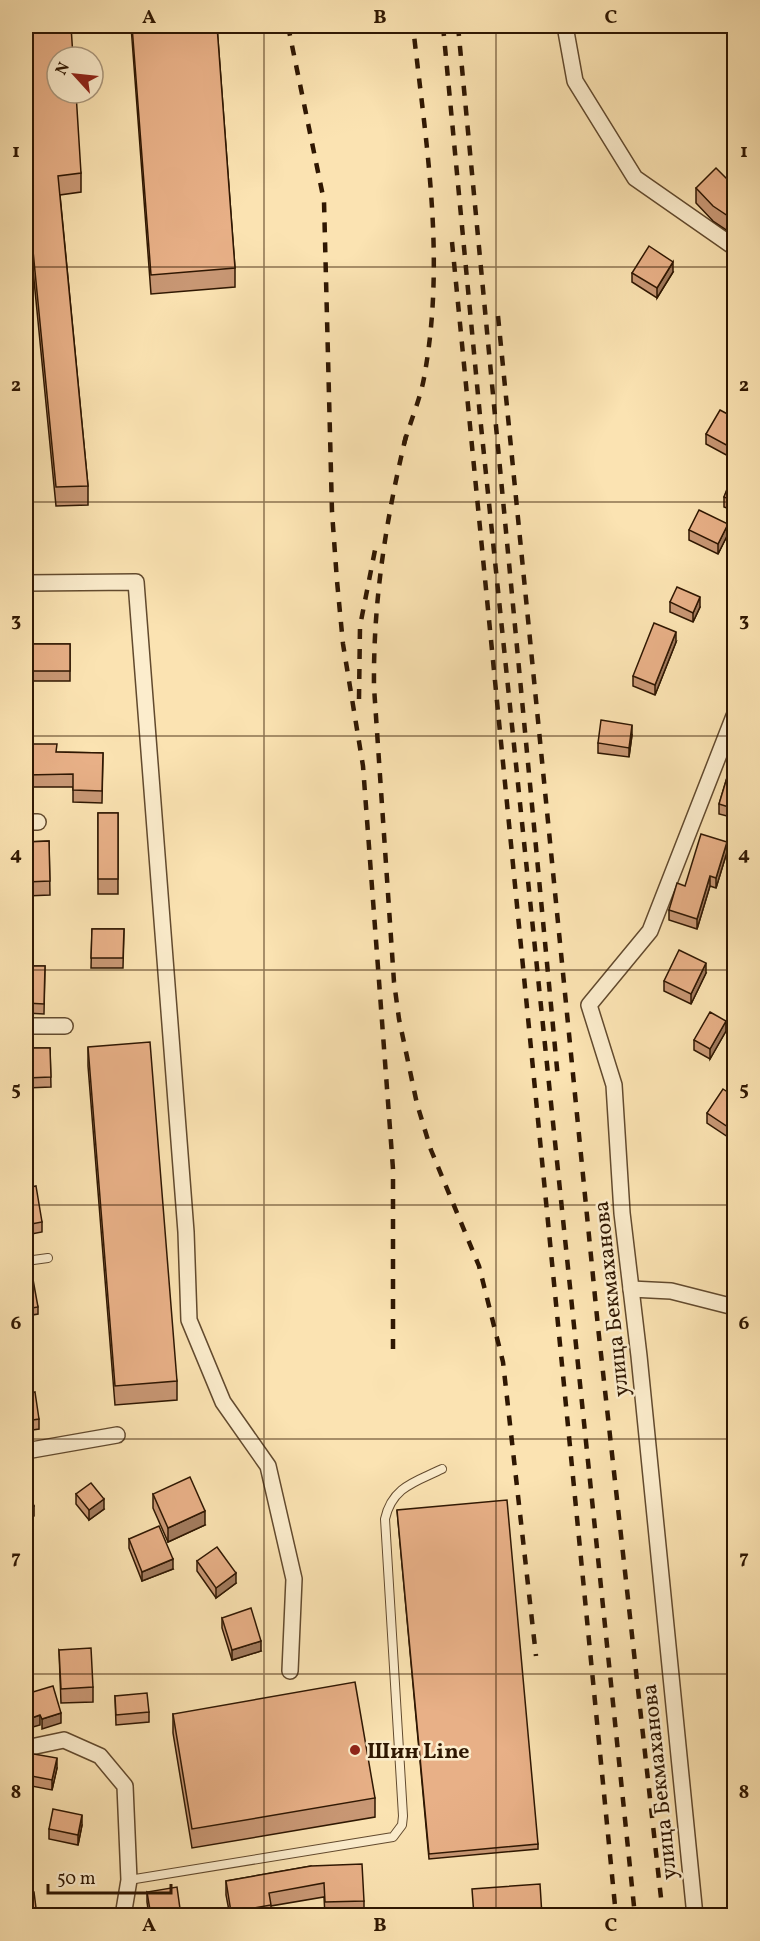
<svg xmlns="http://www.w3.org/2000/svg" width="760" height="1941" viewBox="0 0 760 1941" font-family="Vollkorn,serif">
  <rect width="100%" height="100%" fill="#fbe3b2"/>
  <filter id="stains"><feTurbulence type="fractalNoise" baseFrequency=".00333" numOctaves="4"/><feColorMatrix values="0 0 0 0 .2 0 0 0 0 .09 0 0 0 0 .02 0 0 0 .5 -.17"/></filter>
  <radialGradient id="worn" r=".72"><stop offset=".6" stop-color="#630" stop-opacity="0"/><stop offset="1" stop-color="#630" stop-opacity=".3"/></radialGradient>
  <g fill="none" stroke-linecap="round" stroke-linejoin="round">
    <defs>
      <g id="lane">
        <polyline points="26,1261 48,1258"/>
        <path d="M129,1880L393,1837L402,1825L403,1816L385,1519C392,1487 415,1482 442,1469"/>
      </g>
      <g id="street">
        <polyline points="565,26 575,81 635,178 734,247"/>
        <polyline points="26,583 136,582 186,1232 189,1320 223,1402 268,1466 294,1579 290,1671"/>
        <polyline points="26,822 38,822"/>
        <polyline points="26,1026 65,1026"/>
        <polyline points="631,1289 671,1291 734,1307"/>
        <polyline points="26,1451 117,1435"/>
        <polyline points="26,1748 64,1740 100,1756 125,1786 129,1880 123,1916"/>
        <polyline points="695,1916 639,1356 622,1213 614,1085 589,1005 650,931 734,716"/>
      </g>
    </defs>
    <!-- lane casing -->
    <use href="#lane" stroke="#624a2e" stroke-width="10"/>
    <!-- street casing -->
    <use href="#street" stroke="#624a2e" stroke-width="18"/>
    <!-- lane -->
    <use href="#lane" stroke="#fcedcd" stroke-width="8"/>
    <!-- street -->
    <use href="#street" stroke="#fcedcd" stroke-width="15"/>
    <!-- rail -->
    <g stroke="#2f1702" stroke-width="4.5" stroke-dasharray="10 10" stroke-linecap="butt">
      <polyline points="288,26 324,201 332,512 337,581 343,644 363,766 393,1169 393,1356"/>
      <polyline points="443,26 480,416 635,1916"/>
      <polyline points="458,26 558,1079"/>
      <polyline points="452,242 616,1916"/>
      <polyline points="498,316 598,1327 663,1916"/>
      <path d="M406,436C386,519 373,601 374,687L394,982L399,1019L417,1104L431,1150L479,1266L503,1362L536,1656"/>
      <path d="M404,444C410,422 420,400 424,378C446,258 426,145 413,26"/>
      <polyline points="359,699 360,626 376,545"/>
    </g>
  </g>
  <!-- wall -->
  <g fill="#c89774" stroke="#2f1702" stroke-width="1.5">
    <polygon points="26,26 81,173 81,192 60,195 88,486 88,505 56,506 26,198"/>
    <polygon points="131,26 217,26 235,268 235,287 151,294"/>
    <polygon points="735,187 735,234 734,235 713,221 696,203 696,188"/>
    <polygon points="673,272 657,298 632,282 632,273"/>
    <polygon points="735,378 735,394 732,393 732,383"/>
    <polygon points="735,418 735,449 730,457 706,444 706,434"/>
    <polygon points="735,474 735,511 724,507 724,497"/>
    <polygon points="689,530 728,534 718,554 689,540"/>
    <polygon points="670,602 700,607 693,622 670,612"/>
    <polygon points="676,642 655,695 633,686 633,676"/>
    <rect x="29" y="644" width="41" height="37"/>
    <polygon points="632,735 629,757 598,753 598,743"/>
    <polygon points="735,751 735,818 719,814 719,804"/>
    <polygon points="56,752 103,753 102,803 73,802 73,787 26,787 26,756"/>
    <rect x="98" y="813" width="20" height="81"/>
    <polygon points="49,841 50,895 26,896 26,842"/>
    <polygon points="727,852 716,888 710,886 697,929 669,920 669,910 685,886"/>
    <polygon points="92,929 124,929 123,968 91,968"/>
    <polygon points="26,966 45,966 44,1014 26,1013"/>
    <polygon points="706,973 691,1004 664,991 664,981"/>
    <polygon points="726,1031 710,1059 694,1050 694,1040"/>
    <polygon points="88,1047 177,1381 177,1400 115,1405 88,1066"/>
    <polygon points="26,1048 50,1048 51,1087 26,1088"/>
    <polygon points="735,1097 735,1128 728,1137 707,1123 707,1113"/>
    <polygon points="26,1188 42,1222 42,1232 26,1235"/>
    <polygon points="26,1275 38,1307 38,1314 26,1316"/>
    <polygon points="26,1394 39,1419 39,1429 26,1431"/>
    <polygon points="731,1443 735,1443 735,1473 732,1473"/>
    <polygon points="735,1489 735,1584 731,1584 729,1551 729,1538 731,1538 728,1490"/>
    <polygon points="76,1494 104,1509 89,1520 76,1504"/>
    <polygon points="153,1494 205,1525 168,1542 153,1508"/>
    <polygon points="397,1510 538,1844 538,1849 429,1859"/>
    <polygon points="129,1539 173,1569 142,1581 129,1548"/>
    <polygon points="197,1561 236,1583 216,1598 197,1571"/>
    <polygon points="222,1618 261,1651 232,1660 222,1628"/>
    <polygon points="59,1650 93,1687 93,1702 61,1703"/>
    <polygon points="115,1696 149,1712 149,1722 116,1725"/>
    <polygon points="173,1714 375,1798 375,1817 192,1848 173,1733"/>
    <polygon points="26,1765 57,1768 52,1790 26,1785"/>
    <polygon points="82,1825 78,1845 49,1839 49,1829"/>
    <polygon points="311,1866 364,1901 364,1914 325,1916 324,1897 271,1906 271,1916 230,1916 226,1895 226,1881"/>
    <polygon points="147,1892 181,1916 149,1916 147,1902"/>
  </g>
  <!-- shaded-wall -->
  <g fill="#a27b5e" stroke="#2f1702" stroke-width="1.5">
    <polygon points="673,262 673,272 657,298 657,288"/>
    <polygon points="735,439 735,449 730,457 730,447"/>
    <polygon points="728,524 728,534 718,554 718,544"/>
    <polygon points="700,597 700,607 693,622 693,613"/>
    <polygon points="676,632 676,642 655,695 655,685"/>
    <polygon points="632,725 632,735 629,757 629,748"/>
    <polygon points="727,842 727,852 716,888 716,878"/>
    <polygon points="710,876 710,886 697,929 697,919"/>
    <polygon points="706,963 706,973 691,1004 691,994"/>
    <polygon points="726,1021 726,1031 710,1059 710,1049"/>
    <polygon points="735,1118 735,1128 728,1137 728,1127"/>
    <polygon points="104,1499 104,1509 89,1520 89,1510"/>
    <polygon points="34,1506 34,1516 26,1519 26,1509"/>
    <polygon points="205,1511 205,1525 168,1542 168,1528"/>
    <polygon points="173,1559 173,1569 142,1581 142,1572"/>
    <polygon points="236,1573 236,1583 216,1598 216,1588"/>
    <polygon points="261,1641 261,1651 232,1660 232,1650"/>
    <polygon points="61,1713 61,1723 42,1729 42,1719"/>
    <polygon points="40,1715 40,1725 26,1729 26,1720"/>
    <polygon points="57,1758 57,1768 52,1790 52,1780"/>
    <polygon points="82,1815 82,1825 78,1845 78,1835"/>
  </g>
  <!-- building -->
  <g fill="#e8b087" stroke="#2f1702" stroke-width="1.5">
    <polygon points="26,26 71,26 73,57 57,57 57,93 76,93 81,173 58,176 88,486 56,487 26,179"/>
    <polygon points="132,26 217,26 235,268 151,275"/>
    <polygon points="716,168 735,187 735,220 734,220 713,206 696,188"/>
    <polygon points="649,246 673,262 657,288 632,273"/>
    <polygon points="720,410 735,418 735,439 730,447 706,434"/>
    <polygon points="733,473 735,474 735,501 724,497"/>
    <polygon points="699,510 728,524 718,544 689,530"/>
    <polygon points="677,587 700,597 693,613 670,602"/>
    <polygon points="654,623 676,632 655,685 633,676"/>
    <rect x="29" y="644" width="41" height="27"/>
    <polygon points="601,720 632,725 629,748 598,743"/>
    <polygon points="30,744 57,744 56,752 103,753 102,791 73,790 73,774 26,775 26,756 30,756"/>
    <polygon points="735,751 735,809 719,804"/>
    <rect x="98" y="813" width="20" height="66"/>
    <polygon points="701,834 727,842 716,878 710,876 697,919 669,910 677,883 685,886"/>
    <polygon points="49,841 50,881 26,882 26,842"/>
    <polygon points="92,929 124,929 123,958 91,958"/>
    <polygon points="679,950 706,963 691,994 664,981"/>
    <polygon points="26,966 45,966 44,1004 26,1003"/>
    <polygon points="710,1012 726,1021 710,1049 694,1040"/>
    <polygon points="150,1042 177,1381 115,1386 88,1047"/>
    <polygon points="26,1048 50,1048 51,1077 26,1078"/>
    <polygon points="723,1089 735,1097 735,1118 728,1127 707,1113"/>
    <polygon points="36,1186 42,1222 26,1225 26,1188"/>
    <polygon points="32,1274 38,1307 26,1309 26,1275"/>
    <polygon points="35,1392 39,1419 26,1421 26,1394"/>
    <polygon points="731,1443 735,1443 735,1463 732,1463"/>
    <polygon points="190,1477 205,1511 168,1528 153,1494"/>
    <polygon points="91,1483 104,1499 89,1510 76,1494"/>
    <polygon points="28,1488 34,1506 26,1509 26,1489"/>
    <polygon points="735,1489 735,1572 731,1572 729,1538 732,1538 728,1490"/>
    <polygon points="507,1500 538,1844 429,1854 397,1510"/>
    <polygon points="159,1526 173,1559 142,1572 129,1539"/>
    <polygon points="217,1547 236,1573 216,1588 197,1561"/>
    <polygon points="251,1608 261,1641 232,1650 222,1618"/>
    <polygon points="91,1648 93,1687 61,1689 59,1650"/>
    <polygon points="355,1682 375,1798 192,1829 173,1714"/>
    <polygon points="53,1686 61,1713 42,1719 40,1715 26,1720 26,1694"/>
    <polygon points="147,1693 149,1712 116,1715 115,1696"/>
    <polygon points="28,1753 57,1758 52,1780 26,1775 26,1765"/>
    <polygon points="53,1809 82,1815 78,1835 49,1829"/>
    <polygon points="362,1864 364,1901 325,1902 324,1883 269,1893 271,1905 231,1912 226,1881 311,1866"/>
    <polygon points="540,1884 542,1916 474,1916 472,1889"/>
    <polygon points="177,1887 181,1916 151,1916 147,1892"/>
    <polygon points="34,1892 37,1916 26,1916 26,1893"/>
  </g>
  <!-- grid -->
  <path fill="none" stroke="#2f1702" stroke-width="1.5" stroke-opacity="0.55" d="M264,26V1916M496,26V1916M26,267H734M26,502H734M26,736H734M26,970H734M26,1205H734M26,1439H734M26,1674H734"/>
  <!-- markers -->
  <circle fill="#8f2418" stroke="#fcedcd" stroke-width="2" cx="355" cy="1750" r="6"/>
  <g text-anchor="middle" stroke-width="5" stroke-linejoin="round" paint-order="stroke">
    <!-- street labels -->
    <g font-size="22" fill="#2f1702" stroke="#fcedcd">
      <text transform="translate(610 1299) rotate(-96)" y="8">улица Бекмаханова</text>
      <text transform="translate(658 1782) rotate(-96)" y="8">улица Бекмаханова</text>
    </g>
    <!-- poi labels -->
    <g font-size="22" font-weight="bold" fill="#2f1702" stroke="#fcedcd" text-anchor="start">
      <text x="367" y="1758">Шин Line</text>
    </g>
  </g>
  <!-- margin -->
  <rect width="760" height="1941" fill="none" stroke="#fbe3b2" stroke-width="66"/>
  <!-- north arrow -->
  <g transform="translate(75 75) rotate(297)"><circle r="28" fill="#fcedcd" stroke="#aa977c" stroke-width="1.5"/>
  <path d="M0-4.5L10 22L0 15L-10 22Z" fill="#8f2418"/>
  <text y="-9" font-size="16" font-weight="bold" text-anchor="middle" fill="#2f1702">N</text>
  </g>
  <!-- scale -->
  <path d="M48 1884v9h123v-9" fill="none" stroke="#2f1702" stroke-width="3"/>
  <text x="57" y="1884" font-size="18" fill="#2f1702" stroke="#fcedcd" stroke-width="4.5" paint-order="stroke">50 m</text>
  <rect x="33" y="33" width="694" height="1875" fill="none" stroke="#2f1702" stroke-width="2"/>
  <g font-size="20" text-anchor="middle" font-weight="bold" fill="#2f1702">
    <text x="149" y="23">A</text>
    <text x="380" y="23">B</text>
    <text x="611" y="23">C</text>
    <text x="16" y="157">1</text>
    <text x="744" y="157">1</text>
    <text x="16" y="391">2</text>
    <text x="744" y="391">2</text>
    <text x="16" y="626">3</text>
    <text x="744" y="626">3</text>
    <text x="16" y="860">4</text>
    <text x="744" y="860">4</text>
    <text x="16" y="1095">5</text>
    <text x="744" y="1095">5</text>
    <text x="16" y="1329">6</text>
    <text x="744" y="1329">6</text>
    <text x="16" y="1563">7</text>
    <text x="744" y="1563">7</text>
    <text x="16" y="1798">8</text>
    <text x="744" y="1798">8</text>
    <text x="149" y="1931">A</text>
    <text x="380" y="1931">B</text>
    <text x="611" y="1931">C</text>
  </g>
  <rect width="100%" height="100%" filter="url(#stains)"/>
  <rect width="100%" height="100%" fill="url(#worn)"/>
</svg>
